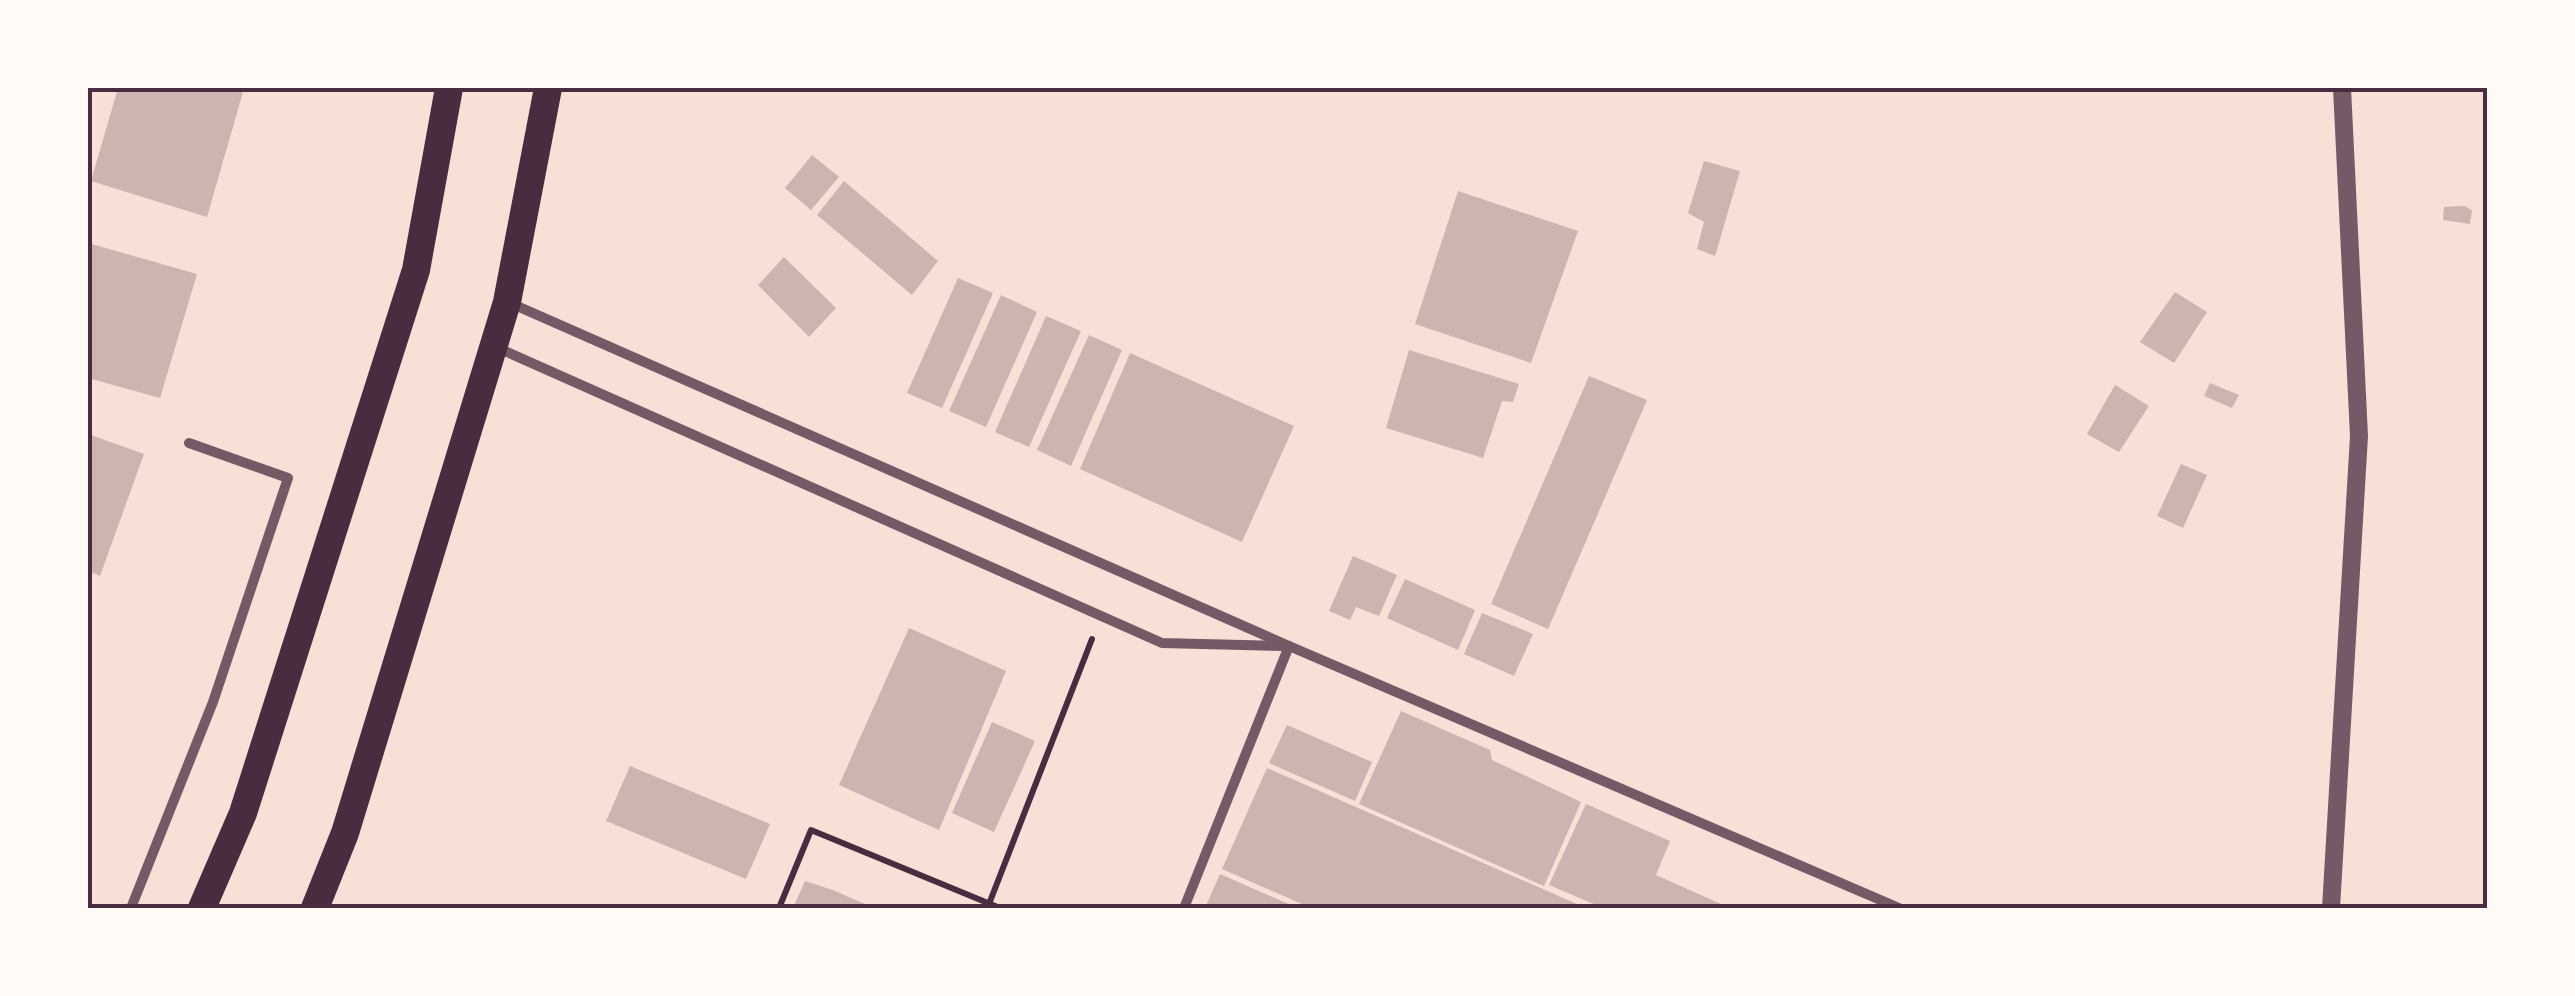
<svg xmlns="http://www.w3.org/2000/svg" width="2575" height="996" viewBox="0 0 2575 996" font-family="'PT Sans Narrow',sans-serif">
  <rect width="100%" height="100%" fill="#f7e1d7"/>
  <!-- building -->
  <g fill="#ccb4b1">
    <polygon points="118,88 230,88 243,92 207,217 91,181"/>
    <polygon points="812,155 839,177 811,210 785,188"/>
    <polygon points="1704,161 1740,171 1715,256 1697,249 1704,222 1688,213"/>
    <polygon points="844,181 938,261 912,295 817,215"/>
    <polygon points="1458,191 1578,231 1531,363 1415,324"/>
    <polygon points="2464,206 2472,210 2470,224 2443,220 2444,207"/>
    <polygon points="88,243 197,274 160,398 88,378"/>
    <polygon points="784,257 836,308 809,337 758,285"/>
    <polygon points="958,278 993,293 942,408 907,393"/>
    <polygon points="2175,292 2207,312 2174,363 2140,342"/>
    <polygon points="1001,295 1037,312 986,427 949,411"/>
    <polygon points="1046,316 1081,331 1029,447 995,432"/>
    <polygon points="1089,335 1122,350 1071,466 1037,450"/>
    <polygon points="1409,350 1519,384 1513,402 1502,401 1483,458 1386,428"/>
    <polygon points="1130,353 1294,426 1242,542 1080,469"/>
    <polygon points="1589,376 1647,400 1548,629 1491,604"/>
    <polygon points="2210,383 2239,395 2232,408 2204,396"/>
    <polygon points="2115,385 2149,406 2119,452 2087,434"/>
    <polygon points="88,434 144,454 100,576 88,571"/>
    <polygon points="2181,464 2207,475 2183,528 2157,516"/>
    <polygon points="1353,556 1397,575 1379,616 1356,607 1350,620 1329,611"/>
    <polygon points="1405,579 1475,610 1458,650 1387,618"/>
    <polygon points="1482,613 1533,634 1514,676 1464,654"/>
    <polygon points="909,628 1006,671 939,830 839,785"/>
    <polygon points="1401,711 1490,750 1492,760 1581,802 1544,886 1359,804"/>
    <polygon points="992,722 1035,741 994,832 952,813"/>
    <polygon points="1287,725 1372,762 1355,801 1269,763"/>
    <polygon points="630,766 770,824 746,879 606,821"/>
    <polygon points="1267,768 1586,908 1311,908 1222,869"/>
    <polygon points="1586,804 1670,841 1656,875 1730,908 1603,908 1549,885"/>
    <polygon points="1220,874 1298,908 1205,908"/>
    <polygon points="805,881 833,890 874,908 793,908"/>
  </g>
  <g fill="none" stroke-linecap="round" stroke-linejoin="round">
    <!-- path -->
    <g stroke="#4a2c40" stroke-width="6">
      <polyline points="989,904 1092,639"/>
      <polyline points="779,908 811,830 1000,908"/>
    </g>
    <!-- minor -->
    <g stroke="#755966" stroke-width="10">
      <polyline points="508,302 1289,646 1899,908"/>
      <polyline points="498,348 1162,643 1283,646"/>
      <polyline points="131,908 213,702 288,478 189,443"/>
      <polyline points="1184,908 1289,646"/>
    </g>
    <!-- tertiary -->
    <polyline stroke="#755966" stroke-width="18" points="2331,908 2359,436 2342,88"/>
    <!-- trunk -->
    <g stroke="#4a2c40" stroke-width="28">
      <polyline points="202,908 243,813 416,270 449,88"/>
      <polyline points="315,908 345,833 507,302 548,88"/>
    </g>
  </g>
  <!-- border -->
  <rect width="2575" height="996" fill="none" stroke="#fffaf5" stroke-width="180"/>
  <rect x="90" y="90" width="2395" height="816" fill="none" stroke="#4a2c40" stroke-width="4"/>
</svg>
